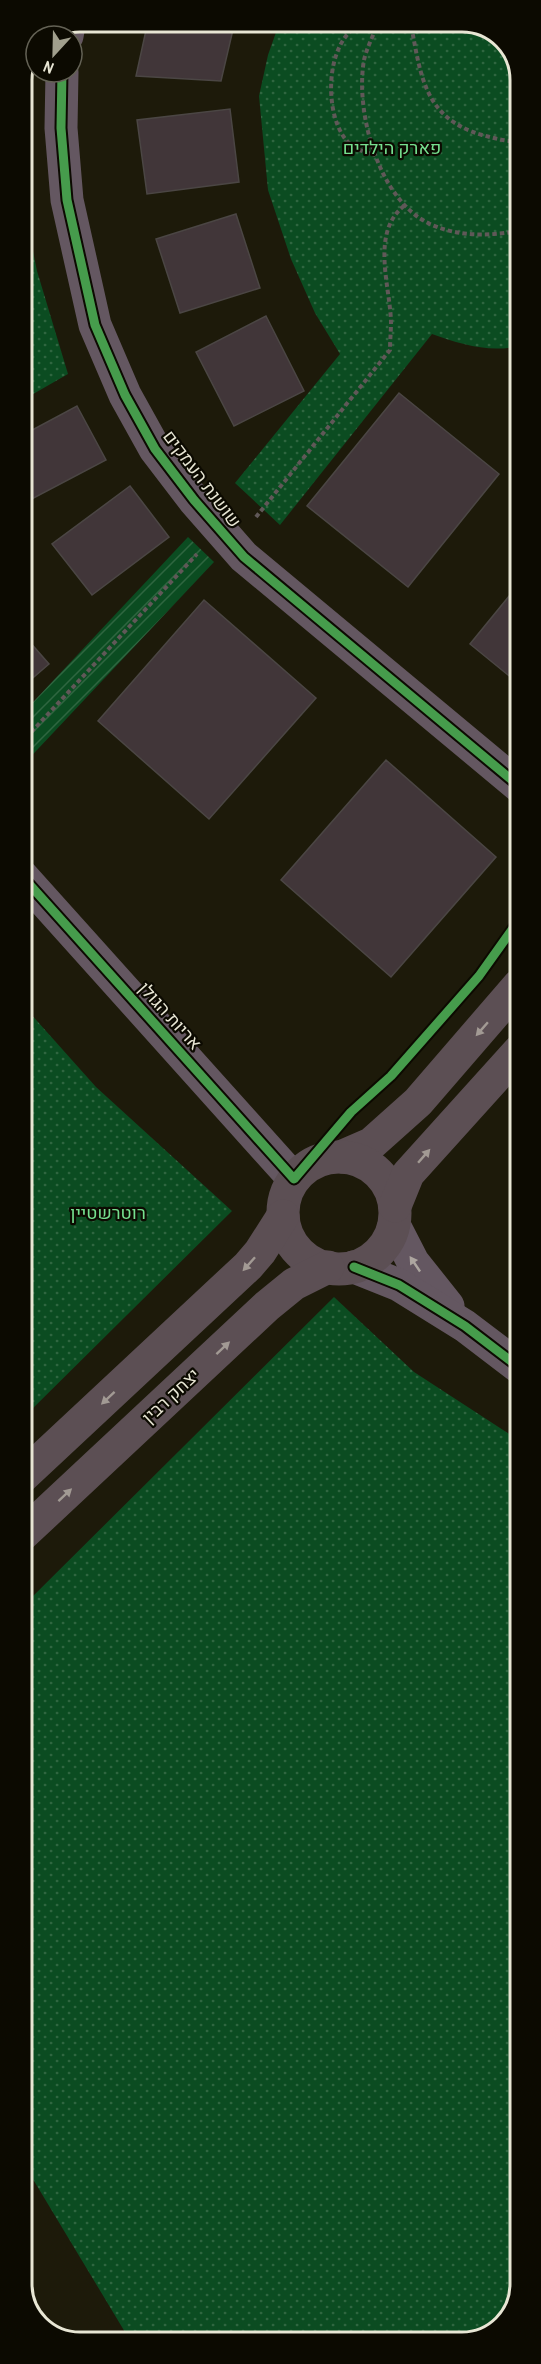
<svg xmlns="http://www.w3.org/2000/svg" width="541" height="2364" viewBox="0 0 541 2364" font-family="'Archivo Narrow',Heebo,sans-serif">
  <defs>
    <pattern id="grass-dots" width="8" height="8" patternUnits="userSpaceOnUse" patternTransform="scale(1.5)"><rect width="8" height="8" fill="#0b4c21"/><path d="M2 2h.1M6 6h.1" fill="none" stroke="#2f6640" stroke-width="1.8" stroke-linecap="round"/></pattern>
    <pattern id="garden-furrows" width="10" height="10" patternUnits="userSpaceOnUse" patternTransform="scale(1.5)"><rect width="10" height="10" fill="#0b4c21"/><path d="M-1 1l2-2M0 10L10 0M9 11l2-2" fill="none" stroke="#2f6640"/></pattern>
  </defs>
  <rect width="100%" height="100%" fill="#1d1a0a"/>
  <!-- grass -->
  <g fill="url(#grass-dots)">
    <path d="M280,21H469L503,38L519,68V346C489,353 460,344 432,334L280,525L235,483L340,354L315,313L291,259L268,190L259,96L268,55Z"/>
    <polygon points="21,192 37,271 68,374 21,401"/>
    <polygon points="21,1003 96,1087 232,1211 22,1419"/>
    <polygon points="334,1297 414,1372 520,1441 520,2285 506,2323 473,2342 131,2342 22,2161 22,1607"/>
  </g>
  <!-- garden -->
  <polygon fill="url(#garden-furrows)" points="188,537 214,562 21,767 21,715"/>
  <!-- building -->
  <g fill="#413639" stroke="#4b4644" stroke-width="1.5">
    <polygon points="148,21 235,21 221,81 136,76"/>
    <polygon points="230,109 239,182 147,194 137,120"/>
    <polygon points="236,214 260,288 180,313 156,239"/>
    <polygon points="266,316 304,391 234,426 196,352"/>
    <polygon points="399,393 499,474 408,587 307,506"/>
    <polygon points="77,406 106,460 26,502 21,493 21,436"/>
    <polygon points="130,486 169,537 92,595 52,544"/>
    <polygon points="519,584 519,684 470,644"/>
    <polygon points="204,600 316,698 209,819 98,721"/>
    <polygon points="21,632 49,664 21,688"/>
    <polygon points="386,760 496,857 391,977 281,880"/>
  </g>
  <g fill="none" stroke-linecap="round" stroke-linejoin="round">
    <!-- path -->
    <g stroke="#605858" stroke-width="4" stroke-dasharray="4.5 3" stroke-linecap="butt">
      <path d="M373,21C325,25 321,112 347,141C356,150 364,152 375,155"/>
      <path d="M379,21C374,34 367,47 364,60C355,111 378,200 430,224C458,237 489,236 519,231"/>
      <path d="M383,21L411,25C421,76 424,118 482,135C494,138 506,142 519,141"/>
      <path d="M256,517L390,350C390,341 391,331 391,322C390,285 370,232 405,205"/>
      <polyline points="21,743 197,554"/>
    </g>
    <!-- street -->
    <g stroke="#645761" stroke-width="33">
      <polyline points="67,36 69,25"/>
      <polyline points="62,72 61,128 67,200 95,325 125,395 155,449 194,500 244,557 519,786"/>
      <polyline points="21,875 294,1179"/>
      <polyline points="394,1225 413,1262 448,1306"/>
      <polyline points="354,1267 399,1285 465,1326 520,1368"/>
    </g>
    <!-- secondary -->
    <g stroke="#5c4f54" stroke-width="33">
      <polyline points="341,1157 371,1144 418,1102 519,985"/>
      <circle cx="339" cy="1213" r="56"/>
      <polyline points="395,1206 408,1174 519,1051"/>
      <polyline points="22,1477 248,1266 260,1252 283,1216"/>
      <polyline points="22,1535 267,1306 294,1284 328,1267"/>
    </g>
    <defs>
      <g id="cycleway">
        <polyline points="62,72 61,128 67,200 95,325 125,395 155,449 194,500 244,557 519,786"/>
        <polyline points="21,875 294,1179 351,1112 391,1076 479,976 519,920"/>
        <polyline points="354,1267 399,1285 465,1326 520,1368"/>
      </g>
    </defs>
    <!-- cycleway casing -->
    <use href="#cycleway" stroke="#0c0a01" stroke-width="13"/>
    <!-- cycleway -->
    <use href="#cycleway" stroke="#469c4c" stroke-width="9"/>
  </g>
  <!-- one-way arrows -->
  <defs><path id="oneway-solid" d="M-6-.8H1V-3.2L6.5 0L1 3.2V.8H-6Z" transform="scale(1.5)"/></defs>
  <g fill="#a29a94">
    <use href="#oneway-solid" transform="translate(482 1029) rotate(131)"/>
    <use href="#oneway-solid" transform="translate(424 1156) rotate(-49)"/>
    <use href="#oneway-solid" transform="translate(249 1264) rotate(132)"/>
    <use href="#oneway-solid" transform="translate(223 1348) rotate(-43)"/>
    <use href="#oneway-solid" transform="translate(108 1398) rotate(137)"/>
    <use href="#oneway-solid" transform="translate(65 1495) rotate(-43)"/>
  </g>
  <use fill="#ada6a0" href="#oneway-solid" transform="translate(415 1264) rotate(-124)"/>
  <g text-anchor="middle" stroke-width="4.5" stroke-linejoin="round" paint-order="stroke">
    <!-- park labels -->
    <g font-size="18" fill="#76e08f" stroke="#0c0a01">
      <text x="392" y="154">פארק הילדים</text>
      <text x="108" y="1219">רוטרשטיין</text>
    </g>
    <!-- street labels -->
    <g font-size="18" fill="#e8e6d4" stroke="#0c0a01">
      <text transform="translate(202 479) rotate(53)" y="6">שושנת העמקים</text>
      <text transform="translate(170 1016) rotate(48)" y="6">אריות הגולן</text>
      <text transform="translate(171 1396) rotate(-43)" y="6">יצחק רבין</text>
    </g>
  </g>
  <!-- crop -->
  <path d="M0 0H541V2364H0ZM80 32H462A48 48 0 0 1 510 80V2284A48 48 0 0 1 462 2332H80A48 48 0 0 1 32 2284V80A48 48 0 0 1 80 32Z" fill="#0c0a01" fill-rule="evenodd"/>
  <path fill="none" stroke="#e8e6d4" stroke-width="3" d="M80 32H462A48 48 0 0 1 510 80V2284A48 48 0 0 1 462 2332H80A48 48 0 0 1 32 2284V80A48 48 0 0 1 80 32Z"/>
  <!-- north arrow -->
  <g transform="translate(54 54) rotate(202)"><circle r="28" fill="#0c0a01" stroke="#646255" stroke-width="1.5"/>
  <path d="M0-4.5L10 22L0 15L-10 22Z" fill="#a19f8d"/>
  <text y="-9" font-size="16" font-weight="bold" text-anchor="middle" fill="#e8e6d4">N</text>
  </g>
</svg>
